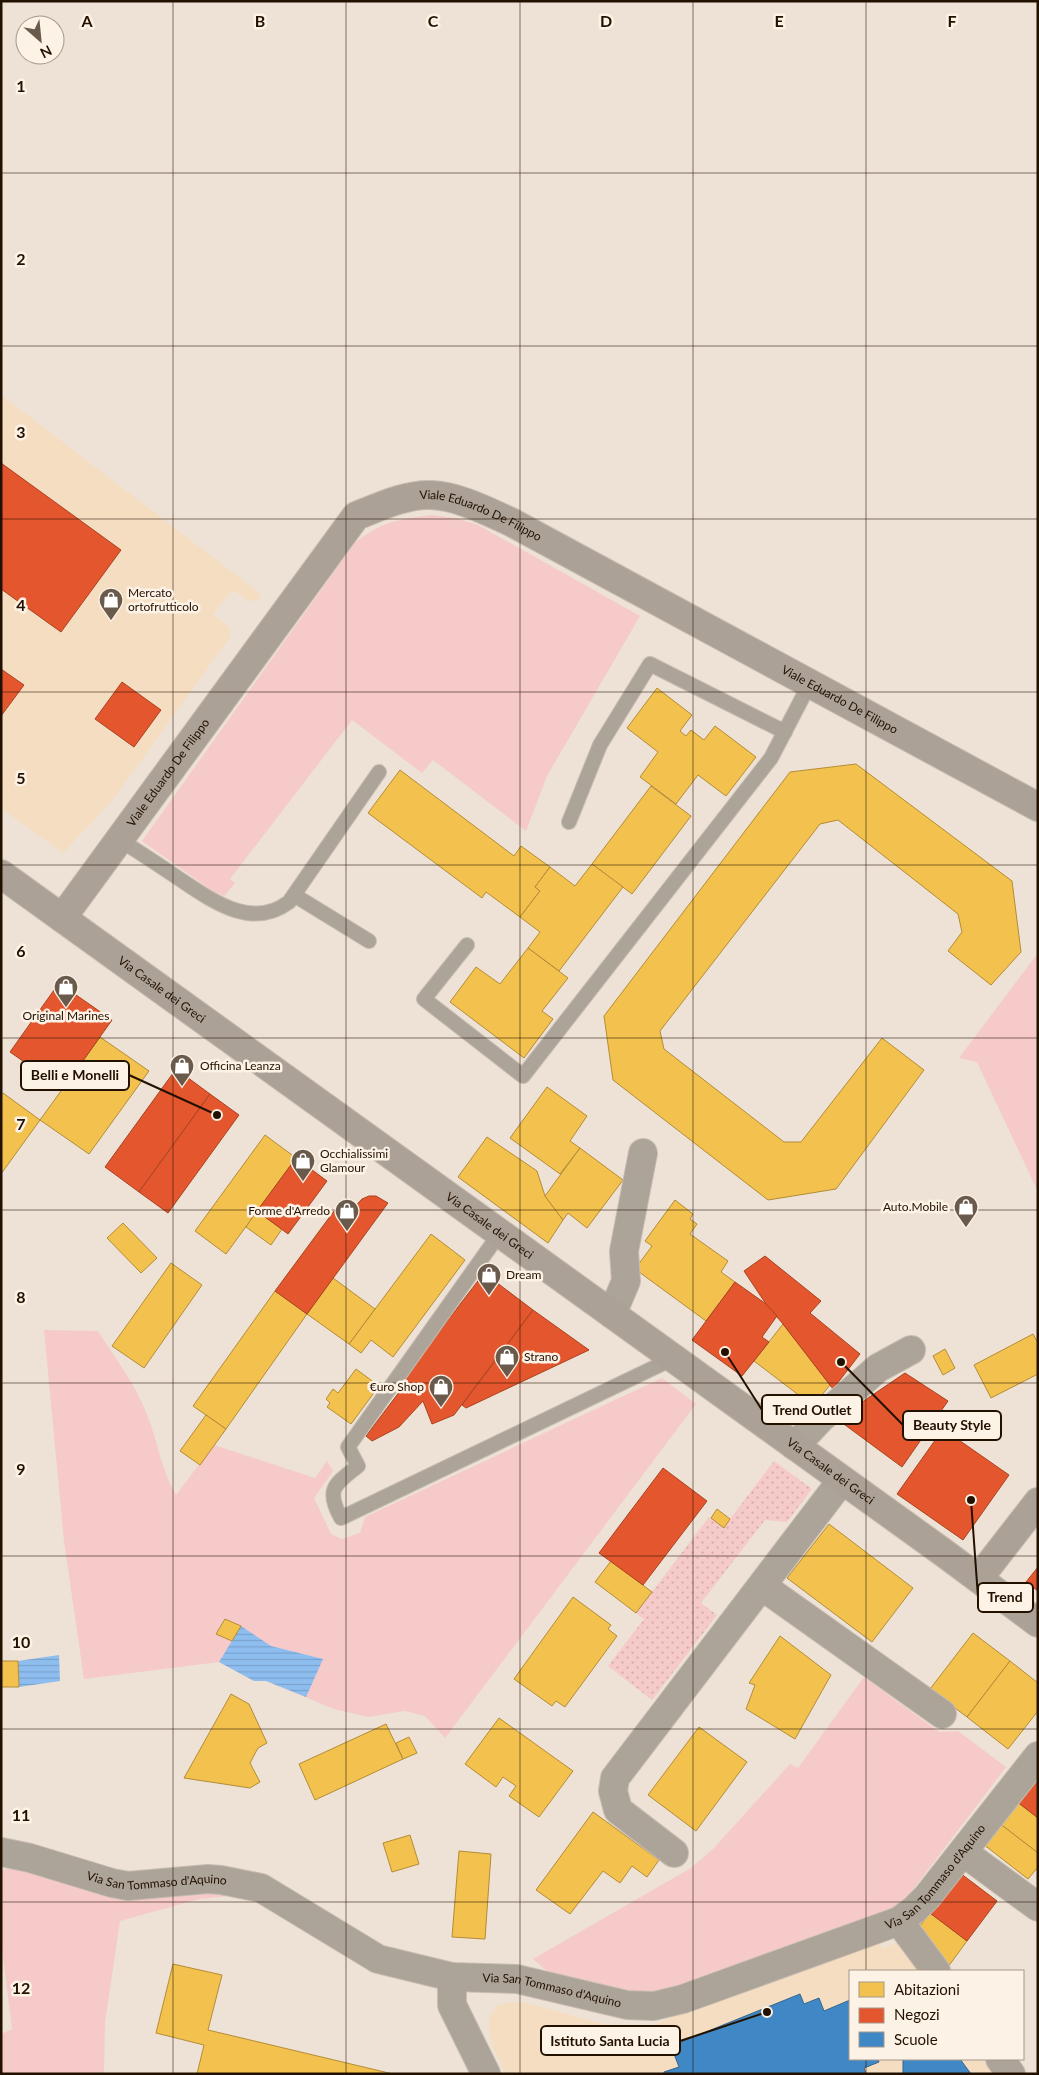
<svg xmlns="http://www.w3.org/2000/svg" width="1039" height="2075" viewBox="0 0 1039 2075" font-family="Lato,sans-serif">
  <defs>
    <pattern id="garden-dots" width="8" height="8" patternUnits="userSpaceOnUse" patternTransform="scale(1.25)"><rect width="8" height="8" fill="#f5cac8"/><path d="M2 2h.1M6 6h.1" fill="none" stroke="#d2acaa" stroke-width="1.8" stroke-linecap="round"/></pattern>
    <pattern id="water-rules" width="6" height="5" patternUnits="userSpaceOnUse" patternTransform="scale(1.25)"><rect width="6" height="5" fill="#8ebef0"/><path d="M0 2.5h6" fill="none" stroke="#7aa2cc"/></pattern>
  </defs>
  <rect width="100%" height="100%" fill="#ede2d5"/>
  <!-- built -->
  <g fill="#f5ddc1">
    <polygon points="1,395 261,594 257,600 249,601 233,590 224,600 213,615 229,627 230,637 112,801 63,853 1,808"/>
    <polygon points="879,1939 882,1949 898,1942 919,1971 850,1971 850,2059 982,2059 993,2074 506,2074 494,2049 489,2029 489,2019 496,2006 511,2002 527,2003 614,2027 624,2049 650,2036 653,2027 660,2022"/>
  </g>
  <!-- green -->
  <g fill="#f5cac8">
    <path d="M432,515L455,518L478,525L640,616L547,776L526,831L433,760L422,773L352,720L230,879L235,883L224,896L214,892L142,841L354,544C380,522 399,519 432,515Z"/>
    <polygon points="1038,953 1038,1192 977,1062 959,1058"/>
    <path d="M44,1330L98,1331C115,1358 136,1385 147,1415C158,1441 161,1470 176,1495L214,1445L315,1478L327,1461L333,1471L314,1498L331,1534L342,1539L360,1533L365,1517L662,1378L696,1404L445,1738L425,1716L405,1711L368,1717L334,1709L266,1681H254L219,1662L84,1679L64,1541Z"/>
    <polygon points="864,1677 939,1732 958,1731 1006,1767 902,1904 754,1963 669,1993 616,1992 547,1971 533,1959 691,1868 713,1849 790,1764 798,1768"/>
    <polygon points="20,1868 191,1888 229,1896 199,1899 120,1921 105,2022 104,2074 1,2074 1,2034 12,2029 1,1941 1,1870"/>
  </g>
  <!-- garden -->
  <polygon fill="url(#garden-dots)" points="774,1461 812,1489 787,1522 765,1520 701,1603 717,1615 652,1700 608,1666 644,1619 636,1613 709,1517 724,1527"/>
  <!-- water -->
  <g fill="url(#water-rules)">
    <polygon points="241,1626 271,1646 323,1659 306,1697 266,1681 254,1681 219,1662"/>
    <polygon points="59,1655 60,1681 19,1687 18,1661"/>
  </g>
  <!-- homes -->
  <g fill="#f2c14e" stroke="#b48c37">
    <polygon points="657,688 692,715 680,731 686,736 691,730 704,740 715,726 756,757 726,796 698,775 676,804 640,777 658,752 627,728"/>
    <polygon points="856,764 1012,881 1021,952 991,985 948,951 962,932 958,914 838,820 820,824 660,1031 664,1049 784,1142 801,1142 882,1038 924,1070 836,1189 768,1200 613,1080 604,1016 790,772"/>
    <polygon points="400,770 514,856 521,846 550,867 535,887 540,891 520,917 486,892 482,898 368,813"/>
    <polygon points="651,786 691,816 632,894 592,864"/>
    <polygon points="592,864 623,887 559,971 528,948 540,932 520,917 540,891 535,887 550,867 575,886"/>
    <polygon points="528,948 568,978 542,1011 553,1019 524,1058 450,1002 476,967 500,984"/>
    <polygon points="100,1037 149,1071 89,1154 40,1120"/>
    <polygon points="547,1087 587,1116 570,1141 580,1148 560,1174 510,1138"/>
    <polygon points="3,1093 40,1120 1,1174 1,1095"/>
    <polygon points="265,1135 296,1158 226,1254 195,1231"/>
    <polygon points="487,1137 537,1171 545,1196 563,1220 548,1243 458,1177"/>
    <polygon points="580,1148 623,1180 587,1228 568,1213 563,1220 545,1196"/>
    <polygon points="675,1200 693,1214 690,1219 697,1224 690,1234 728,1261 721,1272 735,1282 706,1321 635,1269 652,1246 645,1241"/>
    <polygon points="257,1211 282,1229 271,1245 246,1227"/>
    <polygon points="123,1223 157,1258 141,1273 107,1238"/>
    <polygon points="431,1234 465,1260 393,1357 371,1340 361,1353 349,1344"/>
    <polygon points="171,1263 202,1285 144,1368 112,1346"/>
    <polygon points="333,1278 375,1309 349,1344 307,1314"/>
    <polygon points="275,1291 307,1314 226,1429 193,1406"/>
    <polygon points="783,1324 830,1385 813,1406 754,1361"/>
    <polygon points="1033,1334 1038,1343 1038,1374 991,1398 974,1365"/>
    <polygon points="945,1349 955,1368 943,1375 933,1356"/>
    <polygon points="356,1369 379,1386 351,1424 327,1407 330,1403 326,1399 333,1389 338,1393"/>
    <polygon points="206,1415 226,1429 200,1465 180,1451"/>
    <polygon points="717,1509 730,1519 724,1528 711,1518"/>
    <polygon points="829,1524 913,1588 872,1642 787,1578"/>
    <polygon points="611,1561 652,1592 636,1613 595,1582"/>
    <polygon points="573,1597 611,1625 608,1629 617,1636 565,1707 556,1701 552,1706 514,1679"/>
    <polygon points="225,1619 241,1626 232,1641 216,1634"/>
    <polygon points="973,1633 1010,1661 967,1717 930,1689"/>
    <polygon points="780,1636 831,1675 795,1739 746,1709 755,1685 749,1683"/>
    <polygon points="1,1661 18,1661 19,1687 1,1687"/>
    <polygon points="1010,1661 1038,1683 1038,1711 1008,1749 967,1717"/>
    <polygon points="231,1694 249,1704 267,1743 258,1748 250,1763 260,1782 250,1788 184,1778"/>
    <polygon points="499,1718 573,1771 539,1817 509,1796 516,1786 503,1777 496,1787 465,1764"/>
    <polygon points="386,1724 403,1759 315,1800 299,1764"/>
    <polygon points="699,1727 747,1762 696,1831 648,1795"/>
    <polygon points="409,1737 417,1753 403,1759 396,1743"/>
    <polygon points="1016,1801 1038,1818 1038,1853 999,1823"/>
    <polygon points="593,1812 659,1860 647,1877 632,1866 620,1883 603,1871 570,1914 536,1890"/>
    <polygon points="999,1823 1038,1853 1038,1867 1028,1879 983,1844"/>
    <polygon points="410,1835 419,1864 392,1872 383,1843"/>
    <polygon points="459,1851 491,1854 485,1939 452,1937"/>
    <polygon points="930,1913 967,1941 945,1971 915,1932"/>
    <polygon points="173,1964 222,1975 208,2030 393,2074 197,2074 204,2045 156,2033"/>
  </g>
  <!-- shops -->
  <g fill="#e4572e" stroke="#aa4220">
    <polygon points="1,463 121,550 61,632 1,589"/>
    <polygon points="1,669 24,685 1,716"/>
    <polygon points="122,682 161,710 134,747 95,719"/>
    <polygon points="59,983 112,1020 63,1089 10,1052"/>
    <polygon points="176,1069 210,1094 139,1192 105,1167"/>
    <polygon points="210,1094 239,1115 168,1213 139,1192"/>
    <polygon points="296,1158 327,1181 288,1234 257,1211"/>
    <polygon points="369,1196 376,1196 388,1203 307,1314 275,1291 337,1207 347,1215 362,1199"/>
    <polygon points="765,1256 821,1301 810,1313 860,1354 833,1389 783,1324 766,1304 744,1271"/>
    <polygon points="484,1273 533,1310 454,1415 432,1424 423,1401 399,1427 372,1441 366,1436 406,1383 402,1380"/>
    <polygon points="735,1282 766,1304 777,1316 762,1337 769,1342 742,1376 692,1340"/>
    <polygon points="533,1310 589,1350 466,1408 462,1405"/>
    <polygon points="905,1373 948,1401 902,1467 837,1419"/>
    <polygon points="943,1429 1009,1475 963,1540 897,1494"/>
    <polygon points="663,1468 707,1501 643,1585 599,1553"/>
    <polygon points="1038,1567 1038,1591 1026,1582"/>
    <polygon points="1038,1774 1038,1818 1016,1801"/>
    <polygon points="960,1873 997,1901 967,1941 930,1913"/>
  </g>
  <!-- schools -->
  <g fill="#3f88c5" stroke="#37648a">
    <polygon points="800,1994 804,2004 819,1998 824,2011 850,2000 850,2059 878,2059 879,2062 864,2068 866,2074 664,2074 664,2072 679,2067 671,2046"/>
    <polygon points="903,2059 960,2059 971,2074 903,2074"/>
  </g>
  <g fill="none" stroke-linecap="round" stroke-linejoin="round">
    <defs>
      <g id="lane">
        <polyline points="569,822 600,745 650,664 785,732"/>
        <path d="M120,840C139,852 159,865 178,878C210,899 251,931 289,902L379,772"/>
        <polyline points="294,895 369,941"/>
        <polyline points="467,945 424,999 523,1076 771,758 810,683"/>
        <path d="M500,1233L348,1447L358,1466C335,1484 325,1489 341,1518L674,1358"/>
      </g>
      <g id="street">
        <polyline points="612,1314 626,1281 624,1251 643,1153"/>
        <polyline points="795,1446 820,1419 878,1368 911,1350"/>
        <polyline points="762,1586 942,1714"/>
        <path id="s1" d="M1,1852L30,1858L112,1883L128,1886L208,1879L221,1880L261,1888L378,1959L452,1977L517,1979L627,2005L654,2006L683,1999L899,1921L914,1910L927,1897L1038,1756"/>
        <polyline points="963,1852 1038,1907"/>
        <polyline points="674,1853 618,1810 613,1791 615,1778 842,1480"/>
        <polyline points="899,1921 936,1971"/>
        <polyline points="452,1977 452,2005 486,2074"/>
        <polyline points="1000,2059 1011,2074"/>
      </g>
      <g id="secondary">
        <path id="s2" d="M1,874L944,1553L1038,1623"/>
        <path id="s3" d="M62,918L356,516C379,507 406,494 431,495C458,496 487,511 511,522L1038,807"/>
        <polyline points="979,1578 1038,1502"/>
      </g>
    </defs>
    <!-- lane casing -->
    <use href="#lane" stroke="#c7bcb0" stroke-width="16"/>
    <!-- street casing -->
    <use href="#street" stroke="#c7bcb0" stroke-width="30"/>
    <!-- secondary casing -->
    <use href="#secondary" stroke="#c7bcb0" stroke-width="30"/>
    <!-- lane -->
    <use href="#lane" stroke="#aca399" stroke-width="14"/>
    <!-- street -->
    <use href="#street" stroke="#aca399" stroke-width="28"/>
    <!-- secondary -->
    <use href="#secondary" stroke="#aba196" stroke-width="28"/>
  </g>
  <!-- grid -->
  <path fill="none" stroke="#231100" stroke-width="1" stroke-opacity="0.55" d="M173,1V2074M346,1V2074M520,1V2074M693,1V2074M866,1V1971M1,173H1038M1,346H1038M1,519H1038M1,692H1038M1,865H1038M1,1038H1038M1,1210H1038M1,1383H1038M1,1556H1038M1,1729H1038M1,1902H1038M866,2059V2074"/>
  <!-- icons -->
  <defs>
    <symbol id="shop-pin" viewBox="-11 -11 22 30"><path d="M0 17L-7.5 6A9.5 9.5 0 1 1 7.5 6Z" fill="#6a5a4b" stroke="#fcf2e6"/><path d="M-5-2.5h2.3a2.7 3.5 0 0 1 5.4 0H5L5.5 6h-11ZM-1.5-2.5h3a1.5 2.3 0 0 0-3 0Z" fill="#fff"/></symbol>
  </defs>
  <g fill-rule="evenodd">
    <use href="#shop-pin" x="97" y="586" width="28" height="38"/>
    <use href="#shop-pin" x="52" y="973" width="28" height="38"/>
    <use href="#shop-pin" x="168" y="1052" width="28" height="38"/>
    <use href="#shop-pin" x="289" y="1147" width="28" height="38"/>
    <use href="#shop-pin" x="952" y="1193" width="28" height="38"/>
    <use href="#shop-pin" x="333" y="1197" width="28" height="38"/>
    <use href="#shop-pin" x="475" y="1261" width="28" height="38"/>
    <use href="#shop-pin" x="493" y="1343" width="28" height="38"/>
    <use href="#shop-pin" x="427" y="1373" width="28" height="38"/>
  </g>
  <g text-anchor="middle" stroke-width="5" stroke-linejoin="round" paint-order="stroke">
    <!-- street labels -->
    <g font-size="12" fill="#231100" stroke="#fcf2e6">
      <text dy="4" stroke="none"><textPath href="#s3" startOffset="630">Viale Eduardo De Filippo</textPath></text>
      <text dy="4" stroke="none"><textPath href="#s3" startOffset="1035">Viale Eduardo De Filippo</textPath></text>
      <text dy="4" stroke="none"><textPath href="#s3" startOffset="180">Viale Eduardo De Filippo</textPath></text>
      <text dy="4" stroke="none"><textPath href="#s2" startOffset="198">Via Casale dei Greci</textPath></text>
      <text dy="4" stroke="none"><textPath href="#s2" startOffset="602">Via Casale dei Greci</textPath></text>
      <text dy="4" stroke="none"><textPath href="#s2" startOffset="1022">Via Casale dei Greci</textPath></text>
      <text dy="4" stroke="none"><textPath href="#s1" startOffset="1000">Via San Tommaso d'Aquino</textPath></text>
      <text dy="4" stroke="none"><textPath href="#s1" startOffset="160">Via San Tommaso d'Aquino</textPath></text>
      <text dy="4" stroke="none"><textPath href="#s1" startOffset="580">Via San Tommaso d'Aquino</textPath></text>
    </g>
    <!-- poi labels -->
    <g font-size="12" fill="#231100" stroke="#fcf2e6" text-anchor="start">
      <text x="128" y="597">Mercato<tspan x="128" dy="14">ortofrutticolo</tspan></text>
      <text x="66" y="1020" text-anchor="middle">Original Marines</text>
      <text x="200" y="1070">Officina Leanza</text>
      <text x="320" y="1158">Occhialissimi<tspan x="320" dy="14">Glamour</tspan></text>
      <text x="948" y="1211" text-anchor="end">Auto.Mobile</text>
      <text x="330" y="1215" text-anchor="end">Forme d'Arredo</text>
      <text x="506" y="1279">Dream</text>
      <text x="524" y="1361">Strano</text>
      <text x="424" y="1391" text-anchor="end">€uro Shop</text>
    </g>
  </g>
  <g font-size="16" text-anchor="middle" font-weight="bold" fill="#231100" stroke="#fcf2e6" stroke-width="5" stroke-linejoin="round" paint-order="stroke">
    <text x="87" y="27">A</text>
    <text x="260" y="27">B</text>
    <text x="433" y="27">C</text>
    <text x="606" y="27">D</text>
    <text x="779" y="27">E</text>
    <text x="952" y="27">F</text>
    <text x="21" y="92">1</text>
    <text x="21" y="265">2</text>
    <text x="21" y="438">3</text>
    <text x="21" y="611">4</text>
    <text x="21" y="784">5</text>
    <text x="21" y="957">6</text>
    <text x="21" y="1130">7</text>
    <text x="21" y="1303">8</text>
    <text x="21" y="1475">9</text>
    <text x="21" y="1648">10</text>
    <text x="21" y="1821">11</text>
    <text x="21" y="1994">12</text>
  </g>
  <!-- callouts -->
  <path fill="none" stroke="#231100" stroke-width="2" d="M217 1115L129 1075M725 1352L762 1410M841 1362L903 1425M971 1500L978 1597M767 2012L680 2041"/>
  <g fill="#231100" stroke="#fcf2e6" stroke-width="2">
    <circle cx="217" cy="1115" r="5"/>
    <circle cx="725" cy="1352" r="5"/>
    <circle cx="841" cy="1362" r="5"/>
    <circle cx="971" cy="1500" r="5"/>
    <circle cx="767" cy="2012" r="5"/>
  </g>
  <g fill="#fcf2e6" stroke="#231100" stroke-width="2">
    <rect x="21" y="1061" width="108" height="29" rx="5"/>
    <rect x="762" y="1395" width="100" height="29" rx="5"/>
    <rect x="903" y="1411" width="98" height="29" rx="5"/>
    <rect x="978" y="1583" width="55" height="29" rx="5"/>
    <rect x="541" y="2026" width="139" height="29" rx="5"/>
  </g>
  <g font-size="14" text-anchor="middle" font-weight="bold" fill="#231100">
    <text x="75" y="1080">Belli e Monelli</text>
    <text x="812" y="1415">Trend Outlet</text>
    <text x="952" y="1430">Beauty Style</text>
    <text x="1005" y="1602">Trend</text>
    <text x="610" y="2046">Istituto Santa Lucia</text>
  </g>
  <!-- border -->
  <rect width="1039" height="2075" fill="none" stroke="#231100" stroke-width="5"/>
  <!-- legend -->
  <rect x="849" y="1970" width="175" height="90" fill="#fcf2e6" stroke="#a5988a"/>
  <rect x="859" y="1982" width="25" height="15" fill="#f2c14e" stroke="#a5988a"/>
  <text x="894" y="1995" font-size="15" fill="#231100">Abitazioni</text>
  <rect x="859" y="2008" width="25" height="15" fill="#e4572e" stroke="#a5988a"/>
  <text x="894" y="2020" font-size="15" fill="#231100">Negozi</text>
  <rect x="859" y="2032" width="25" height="15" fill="#3f88c5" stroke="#a5988a"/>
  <text x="894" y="2045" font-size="15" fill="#231100">Scuole</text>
  <!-- north arrow -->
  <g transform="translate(40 40) rotate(153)"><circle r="24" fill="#fcf2e6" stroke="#a5988a"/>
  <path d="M0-4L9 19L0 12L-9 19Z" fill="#6a5a4b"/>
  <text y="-8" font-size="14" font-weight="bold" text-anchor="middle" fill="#231100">N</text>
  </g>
</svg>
